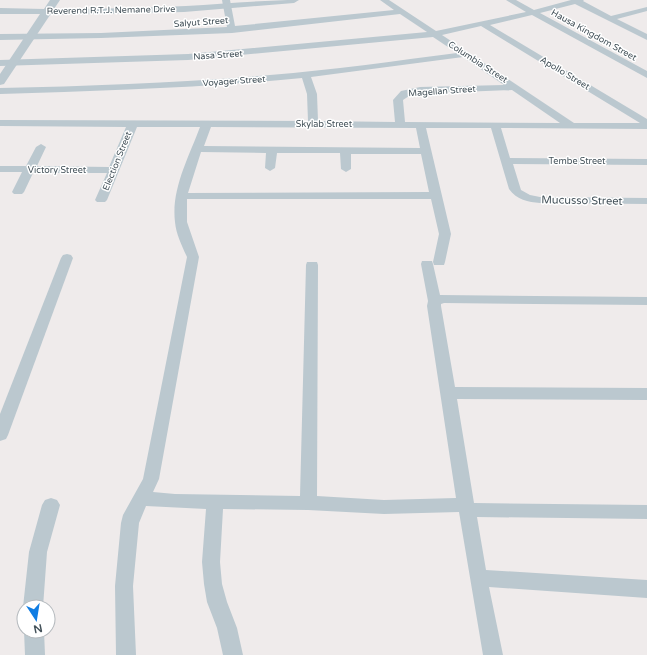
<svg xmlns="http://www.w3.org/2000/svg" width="647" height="655" viewBox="0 0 647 655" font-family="'Varela Round',sans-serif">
  <rect width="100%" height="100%" fill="#efebeb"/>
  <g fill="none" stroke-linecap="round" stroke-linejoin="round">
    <!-- minor -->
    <g fill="#bbc8cf" fill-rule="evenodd">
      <path d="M222,0H230L235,26L394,10L380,0H389L436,31L526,12L506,0H516L534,10L571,0H584L583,1L611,16L647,7V11L617,19L647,34V40L575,4L540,13L647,71V78L532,15L490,25L647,119V129L501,128L510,158L647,159V165L513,164L521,190L530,195L540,197L647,198V204L540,203C528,202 517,200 509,189L491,128H426L451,234L445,262L444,265H434L433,262L439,234L431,199H187V222L199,257L159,479L153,492L175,494L300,496L306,265L307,262H317L318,265L317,496L384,500L456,498L427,306L428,301L421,264L422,261H432L433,264L440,295L647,297V305L444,303L441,304V306L455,387L647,388V400L457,399L474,503L647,505V519L477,517L486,570L647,580V598L489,587L503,655H483L459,512L384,514L308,510L223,509L220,562L222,584L227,602L237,628L243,655H223L217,628L207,602L204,584L202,562L206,509L146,506L139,523L133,586L136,655H116L115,586L121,523L123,515L143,479L187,257C182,246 176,234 175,222C171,189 189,157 200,127H137L107,200L105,202H97L95,200L107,173H33L24,192L22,194H14L12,192L22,172H0V166H26L36,147L41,144L46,147L37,166L109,167L126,127L0,126V120L308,121L307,94L302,78C201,88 101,91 0,94V88C90,86 180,83 270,75C332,70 395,61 457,53L433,37L188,60L0,66V60L188,54L427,32L400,14L232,33L101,38L0,40V34L101,33L227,27ZM481,26L640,123H574L442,35ZM463,57L504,85L420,87L401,91L393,100L395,122L318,121L317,94L311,77ZM512,90L560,123L405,122L403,100L412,94ZM211,127L416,128L420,148L204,146ZM201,152L266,153L265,168L270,171L275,168L277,153H340L341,169L346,172L351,169V154H421L429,192L188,193Z"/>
      <polygon points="67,254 71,255 73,258 8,435 6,439 0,441 0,414 61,258 63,255"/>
      <polygon points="51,498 57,500 60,505 47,552 43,607 24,607 24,608 23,607 29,552 42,505 45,500"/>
      <polygon points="24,631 44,631 45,655 25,655"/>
    </g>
    <!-- tertiary -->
    <path fill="#bbc8cf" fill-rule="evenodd" d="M50,0H60L54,9C98,9 142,8 186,6C223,4 261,0 299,0L294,3L184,12L50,15L4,84L0,85V74L40,14H0V8L44,9Z"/>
  </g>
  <g text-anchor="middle" stroke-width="3" stroke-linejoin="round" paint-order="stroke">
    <!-- far-street labels -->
    <g font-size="9" fill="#435159" stroke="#fff">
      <text transform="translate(111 10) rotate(-1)" y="3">Reverend R.T.J. Nemane Drive</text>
      <text transform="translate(201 22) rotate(-4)" y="3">Salyut Street</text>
      <text transform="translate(594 35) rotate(29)" y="3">Hausa Kingdom Street</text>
      <text transform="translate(218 55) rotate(-4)" y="3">Nasa Street</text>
      <text transform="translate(478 62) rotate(33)" y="3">Columbia Street</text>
      <text transform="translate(565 73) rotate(31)" y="3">Apollo Street</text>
      <text transform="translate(234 81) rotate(-4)" y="3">Voyager Street</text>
      <text transform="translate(442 91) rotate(-4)" y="3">Magellan Street</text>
      <text x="324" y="127">Skylab Street</text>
      <text transform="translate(117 161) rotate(-68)" y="3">Election Street</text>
      <text x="577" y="164">Tembe Street</text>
      <text x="57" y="173">Victory Street</text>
    </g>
    <!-- street labels -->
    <g font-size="11" fill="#435159" stroke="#fff">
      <text transform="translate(582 200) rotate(1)" y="4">Mucusso Street</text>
    </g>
  </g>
  <!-- north arrow -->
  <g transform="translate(36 619) rotate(168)"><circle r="19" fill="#ffffff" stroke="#b4b9bd"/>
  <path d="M0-3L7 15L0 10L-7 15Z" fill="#107de3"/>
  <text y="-6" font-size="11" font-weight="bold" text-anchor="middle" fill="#435159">N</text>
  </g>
</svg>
